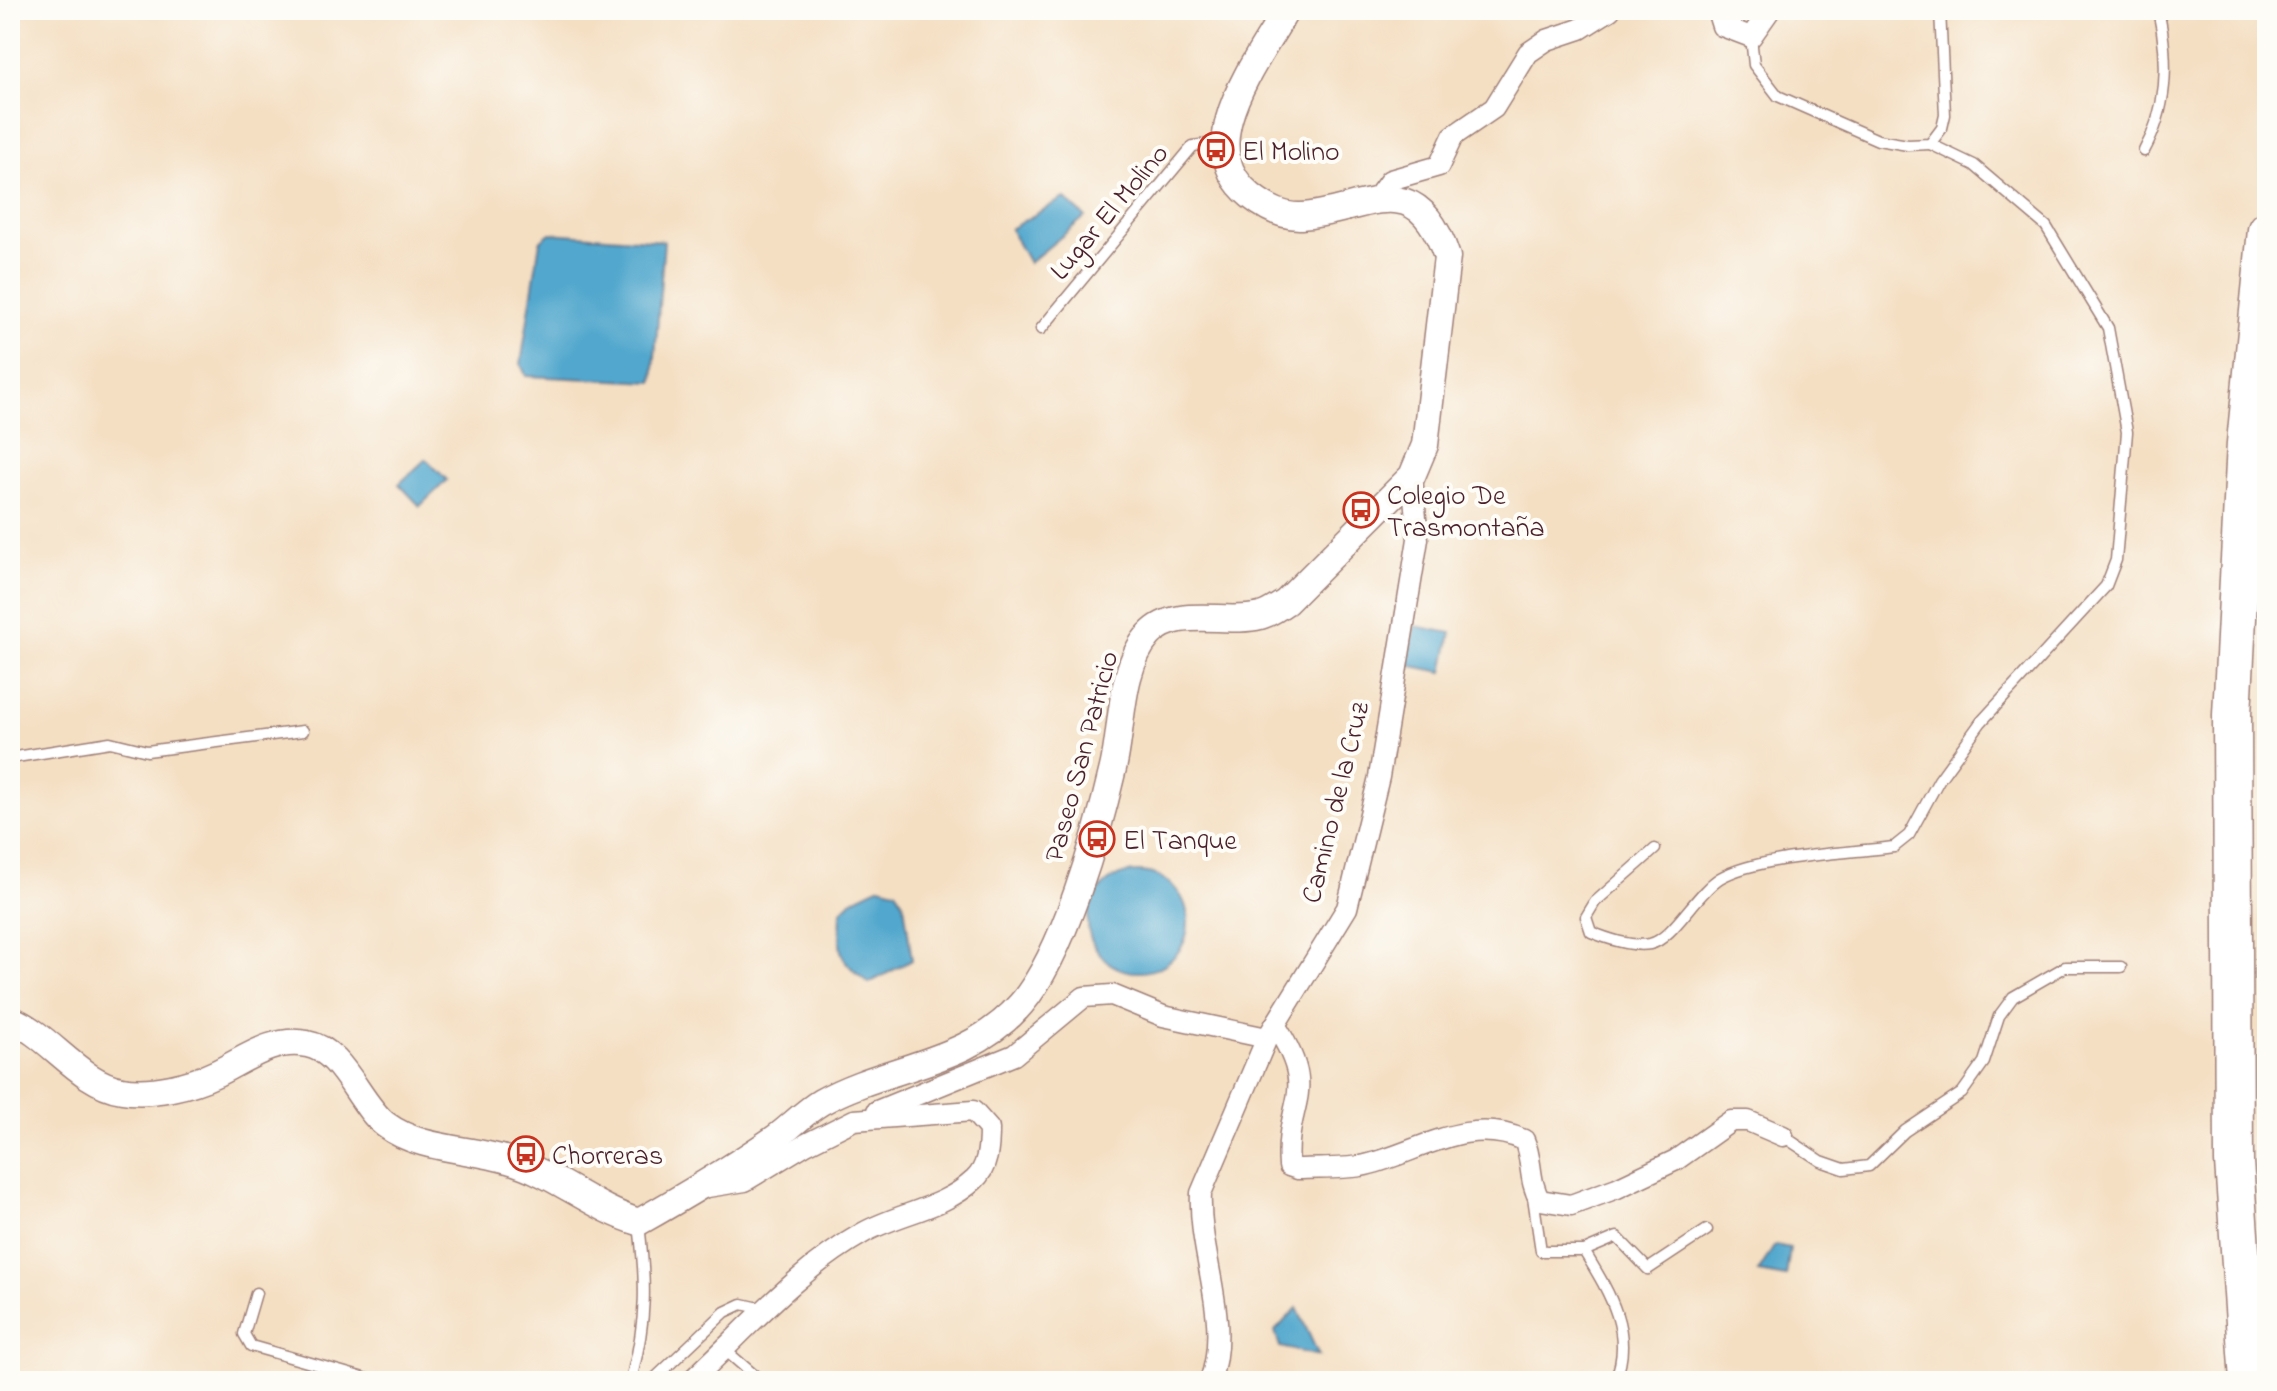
<svg xmlns="http://www.w3.org/2000/svg" width="2277" height="1391" viewBox="0 0 2277 1391" font-family="'Indie Flower',sans-serif">
  <rect width="100%" height="100%" fill="#fdfcf7"/>
  <filter id="ink" filterUnits="userSpaceOnUse"><feTurbulence type="fractalNoise" baseFrequency=".0125" numOctaves="2"/><feDisplacementMap in="SourceGraphic" scale="16" xChannelSelector="R" yChannelSelector="G"/><feConvolveMatrix kernelMatrix="1 2 1 2 8 2 1 2 1" color-interpolation-filters="sRGB"/></filter>
  <filter id="wash" filterUnits="userSpaceOnUse"><feTurbulence type="fractalNoise" baseFrequency=".006" numOctaves="4" result="noise"/><feDisplacementMap in="SourceGraphic" scale="32" xChannelSelector="R" yChannelSelector="G"/><feGaussianBlur stdDeviation="1.8" result="paint"/><feColorMatrix in="noise" values="0 0 0 0 0 0 0 0 0 0 0 0 0 0 0 0 0 1.4 0 .05"/><feComposite in="paint" operator="in"/></filter>
  <g filter="url(#wash)">
    <rect width="100%" height="100%" fill="#f4dfc3"/>
    <!-- water -->
    <g fill="#51a7cd" stroke="#4e637c" stroke-width="2">
      <polygon points="1064,198 1085,217 1029,263 1010,229"/>
      <polygon points="550,233 664,241 653,382 526,376 521,364 540,241"/>
      <polygon points="426,459 447,480 420,506 399,484"/>
      <polygon points="1415,626 1451,633 1443,672 1407,665"/>
      <circle cx="1138" cy="922" r="50"/>
      <path d="M880,886L896,890L904,904L912,960L869,983C834,956 840,954 841,911L853,899Z"/>
      <polygon points="1775,1245 1790,1248 1786,1277 1758,1272"/>
      <polygon points="1297,1308 1319,1356 1280,1347 1275,1331"/>
    </g>
  </g>
  <g filter="url(#ink)">
    <g fill="none" stroke-linecap="round" stroke-linejoin="round">
      <defs>
        <g id="service">
          <polyline points="1751,37 1754,65 1778,96 1878,140 1908,145 1930,144 1942,128 1945,115 1940,10"/>
          <path d="M2144,151C2169,106 2169,58 2158,10"/>
          <polyline points="1041,329 1193,146 1223,142"/>
          <polyline points="10,758 110,742 147,751 303,731"/>
          <path d="M1655,849L1595,902L1586,917L1591,932C1608,939 1632,947 1650,944C1672,940 1697,892 1720,878C1758,856 1849,853 1894,847L1909,835L1939,780L1981,722L2106,586L2116,560L2127,432L2108,328L2046,226L1974,165L1930,144"/>
          <polyline points="1783,1136 1821,1161 1844,1169 1869,1166 1905,1131 1962,1093 1984,1062 1999,1016 2013,997 2065,967 2121,967"/>
          <polyline points="1533,1197 1541,1251 1584,1251 1617,1237 1648,1269 1707,1230"/>
          <path d="M1584,1251C1609,1292 1635,1333 1615,1381"/>
          <polyline points="256,1293 244,1334 251,1346 374,1381"/>
          <polyline points="725,1350 761,1381"/>
          <path d="M639,1381L632,1376C647,1318 646,1283 639,1224"/>
          <polyline points="652,1381 725,1312 742,1304 764,1309"/>
        </g>
        <g id="minor">
          <polyline points="1717,10 1722,26 1751,37 1770,10"/>
          <polyline points="1377,198 1390,180 1439,166 1453,136 1494,108 1528,53 1547,40 1580,29 1610,10"/>
          <path d="M1275,1025C1321,1096 1284,1099 1289,1166L1298,1169C1319,1168 1341,1169 1361,1166C1416,1155 1464,1114 1524,1140C1533,1160 1528,1181 1540,1200L1571,1205L1617,1188L1676,1160L1731,1121H1748L1783,1136"/>
          <polyline points="877,1111 1014,1055 1084,997 1112,995 1163,1016 1267,1038"/>
          <path d="M691,1381C747,1329 796,1271 863,1233C898,1213 943,1209 974,1180C988,1168 989,1147 989,1129L973,1111L854,1120L806,1144L745,1181L701,1188"/>
          <path d="M1210,1381C1232,1318 1198,1257 1201,1193L1267,1038L1347,908L1379,777L1418,539L1412,476"/>
        </g>
        <path id="tertiary" d="M10,1019C50,1035 79,1083 122,1090C151,1095 190,1086 217,1073C246,1059 273,1037 307,1044C343,1050 359,1105 386,1125C419,1150 469,1148 508,1160C555,1173 592,1208 639,1222C685,1196 730,1169 774,1139C790,1128 804,1112 821,1102C887,1065 969,1065 1021,1004C1064,954 1098,833 1113,768C1123,727 1119,668 1149,635C1176,605 1226,625 1260,616C1269,614 1278,607 1286,602L1412,476L1425,445L1447,257C1416,163 1366,212 1301,216C1282,217 1265,207 1251,196C1188,145 1258,61 1286,10"/>
        <polyline id="motorway" points="2249,1381 2234,1162 2232,715 2246,443 2267,230"/>
      </defs>
      <!-- service casing -->
      <use href="#service" stroke="#9f7f77" stroke-width="13"/>
      <!-- minor casing -->
      <use href="#minor" stroke="#9f7f77" stroke-width="23"/>
      <!-- tertiary casing -->
      <use href="#tertiary" stroke="#9f7f77" stroke-width="29"/>
      <!-- motorway casing -->
      <use href="#motorway" stroke="#9f7f77" stroke-width="41"/>
      <!-- service -->
      <use href="#service" stroke="#fff" stroke-width="10"/>
      <!-- minor -->
      <use href="#minor" stroke="#fff" stroke-width="20"/>
      <!-- tertiary -->
      <use href="#tertiary" stroke="#fff" stroke-width="26"/>
      <!-- motorway -->
      <use href="#motorway" stroke="#fff" stroke-width="38"/>
    </g>
  </g>
  <!-- icons -->
  <defs>
    <symbol id="bus-ring" viewBox="-11 -11 22 22"><circle r="9.5" fill="#fdfcf7" stroke="#c8321e" stroke-width="1.5"/><path d="M-5-6H5V4H4V6H2V4H-2V6H-4V4H-5ZM-3.5-4V0h7V-4ZM-3.5 1.2v1.5H-2V1.2ZM2 1.2v1.5H3.5V1.2Z" fill="#c8321e"/></symbol>
  </defs>
  <g fill-rule="evenodd">
    <use href="#bus-ring" x="1196" y="130" width="40" height="40"/>
    <use href="#bus-ring" x="1341" y="490" width="40" height="40"/>
    <use href="#bus-ring" x="1077" y="819" width="40" height="40"/>
    <use href="#bus-ring" x="506" y="1134" width="40" height="40"/>
  </g>
  <g text-anchor="middle" stroke-width="8" stroke-linejoin="round" paint-order="stroke">
    <!-- poi labels -->
    <g font-size="28" fill="#4a1f2b" stroke="#fdfcf7" text-anchor="start">
      <text x="1242" y="160">El Molino</text>
      <text x="1387" y="504">Colegio De<tspan x="1387" dy="32">Trasmontaña</tspan></text>
      <text x="1123" y="849">El Tanque</text>
      <text x="552" y="1164">Chorreras</text>
    </g>
    <!-- street labels -->
    <g font-size="28" fill="#4a1f2b" stroke="#fdfcf7">
      <text transform="translate(1108 211) rotate(-50)" y="10">Lugar El Molino</text>
      <text transform="translate(1080 756) rotate(-75)" y="10">Paseo San Patricio</text>
      <text transform="translate(1334 802) rotate(-76)" y="10">Camino de la Cruz</text>
    </g>
  </g>
  <!-- margin -->
  <rect width="2277" height="1391" fill="none" stroke="#fdfcf7" stroke-width="40"/>
</svg>
